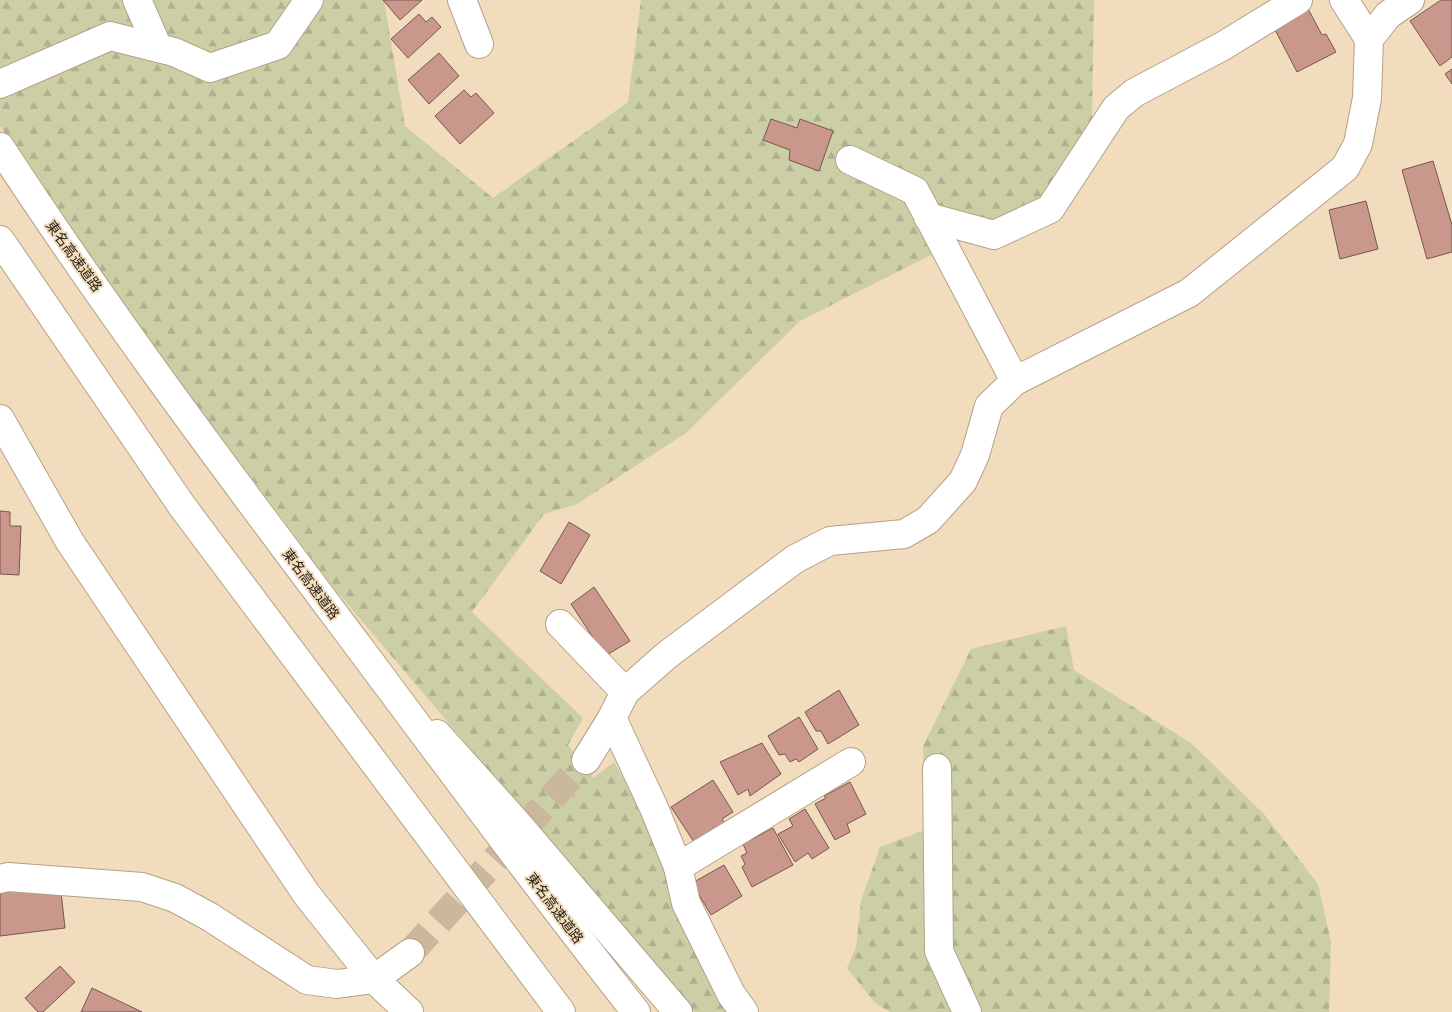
<svg xmlns="http://www.w3.org/2000/svg" width="1452" height="1012" viewBox="0 0 1452 1012" font-family="'PT Sans','Noto Sans JP',sans-serif">
  <defs>
    <pattern id="forest-firs" width="22" height="20" patternUnits="userSpaceOnUse" patternTransform="scale(1.25)"><rect width="22" height="20" fill="#cccfa6"/><path d="M5 1l3.5 6h-7zM16 11l3.5 6h-7z" fill="#afb18e"/></pattern>
  </defs>
  <rect width="100%" height="100%" fill="#f2dcbe"/>
  <!-- forest -->
  <g fill="url(#forest-firs)">
    <polygon points="0,0 384,0 405,126 493,198 628,102 641,0 1094,0 1091,174 800,321 686,433 577,504 544,514 472,612 583,718 568,745 593,778 614,762 648,822 675,903 733,1012 694,1012 333,587 143,332 0,126"/>
    <polygon points="1066,626 1074,670 1191,743 1264,814 1318,884 1331,942 1329,1012 890,1012 875,1003 847,968 856,947 861,901 880,847 925,830 923,746 971,649"/>
  </g>
  <!-- building -->
  <g fill="#c9978c" stroke="#78574f">
    <polygon points="383,0 422,0 400,20"/>
    <polygon points="1441,0 1452,0 1452,57 1440,66 1410,21"/>
    <polygon points="1306,5 1322,35 1326,34 1336,52 1297,72 1272,24"/>
    <polygon points="419,14 426,22 432,17 441,27 408,58 391,39"/>
    <polygon points="439,53 459,76 429,104 408,80"/>
    <polygon points="1452,69 1452,84 1445,74"/>
    <polygon points="464,90 471,97 476,93 494,113 460,144 435,116"/>
    <polygon points="771,119 797,128 800,119 833,131 819,171 789,160 790,150 763,140"/>
    <polygon points="1433,161 1452,225 1452,252 1427,259 1402,170"/>
    <polygon points="1366,201 1378,249 1340,259 1329,210"/>
    <polygon points="0,511 10,512 10,526 21,526 19,575 0,574"/>
    <polygon points="569,522 590,535 561,584 540,571"/>
    <polygon points="594,587 630,641 605,656 571,604"/>
    <polygon points="839,690 859,725 828,744 821,731 816,731 805,712"/>
    <polygon points="799,717 818,749 799,762 796,759 790,762 785,754 779,755 768,736"/>
    <polygon points="762,743 781,774 750,796 748,789 738,795 720,762"/>
    <polygon points="713,780 733,812 722,819 726,824 694,842 671,807"/>
    <polygon points="850,782 866,814 847,824 850,832 835,840 815,804 826,798 824,796"/>
    <polygon points="805,809 829,848 812,859 808,853 795,862 778,834 793,826 789,819"/>
    <polygon points="773,828 793,865 752,887 742,867 745,864 741,856 747,853 743,844"/>
    <polygon points="724,865 742,896 711,915 692,883"/>
    <polygon points="60,883 65,928 0,936 0,890"/>
    <polygon points="60,966 75,982 43,1012 38,1012 25,998"/>
    <polygon points="92,988 142,1012 81,1012"/>
  </g>
  <g fill="none" stroke-linecap="round" stroke-linejoin="round">
    <!-- minor-tunnel -->
    <polyline stroke="#cab79c" stroke-width="28" stroke-dasharray="28 14" stroke-linecap="butt" points="410,953 586,760"/>
    <defs>
      <g id="minor">
        <polyline points="137,0 158,48"/>
        <polyline points="462,0 479,44"/>
        <polyline points="1344,0 1369,39"/>
        <polyline points="0,84 110,36 174,52 210,68 278,45 309,0"/>
        <polyline points="850,160 915,191 1015,381"/>
        <polyline points="928,217 994,235 1050,209 1116,108 1134,93 1223,46 1298,0"/>
        <polyline points="0,419 70,542 307,895 374,979 409,1012"/>
        <polyline points="560,624 625,692"/>
        <polyline points="612,718 654,808 678,867 686,903 731,994 744,1012"/>
        <polyline points="437,734 517,823 678,1012"/>
        <polyline points="586,760 612,718 625,692 667,655 795,559 830,541 904,534 928,520 963,481 975,455 989,406 1015,381 1189,293 1345,168 1358,144 1367,98 1369,39 1388,15 1410,0"/>
        <polyline points="937,768 939,951 967,1012"/>
        <polyline points="678,867 851,762"/>
        <polyline points="0,879 8,877 142,887 175,898 210,917 307,980 337,984 374,979 410,953"/>
      </g>
      <g id="highway">
        <path d="M0,147C112,319 236,483 359,647C450,769 541,892 636,1012"/>
        <polyline points="0,240 182,506 561,1012"/>
      </g>
    </defs>
    <!-- minor casing -->
    <use href="#minor" stroke="#b5a185" stroke-width="30"/>
    <!-- highway casing -->
    <use href="#highway" stroke="#b5a185" stroke-width="30"/>
    <!-- minor -->
    <use href="#minor" stroke="#fff" stroke-width="28"/>
    <!-- highway -->
    <use href="#highway" stroke="#fff" stroke-width="28"/>
  </g>
  <g text-anchor="middle" stroke-width="4" stroke-linejoin="round" paint-order="stroke">
    <!-- street labels -->
    <g font-size="14" fill="#292116" stroke="#f2dcbe">
      <text transform="translate(74 256) rotate(54)" y="5">東名高速道路</text>
      <text transform="translate(311 584) rotate(53)" y="5">東名高速道路</text>
      <text transform="translate(555 908) rotate(53)" y="5">東名高速道路</text>
    </g>
  </g>
</svg>
